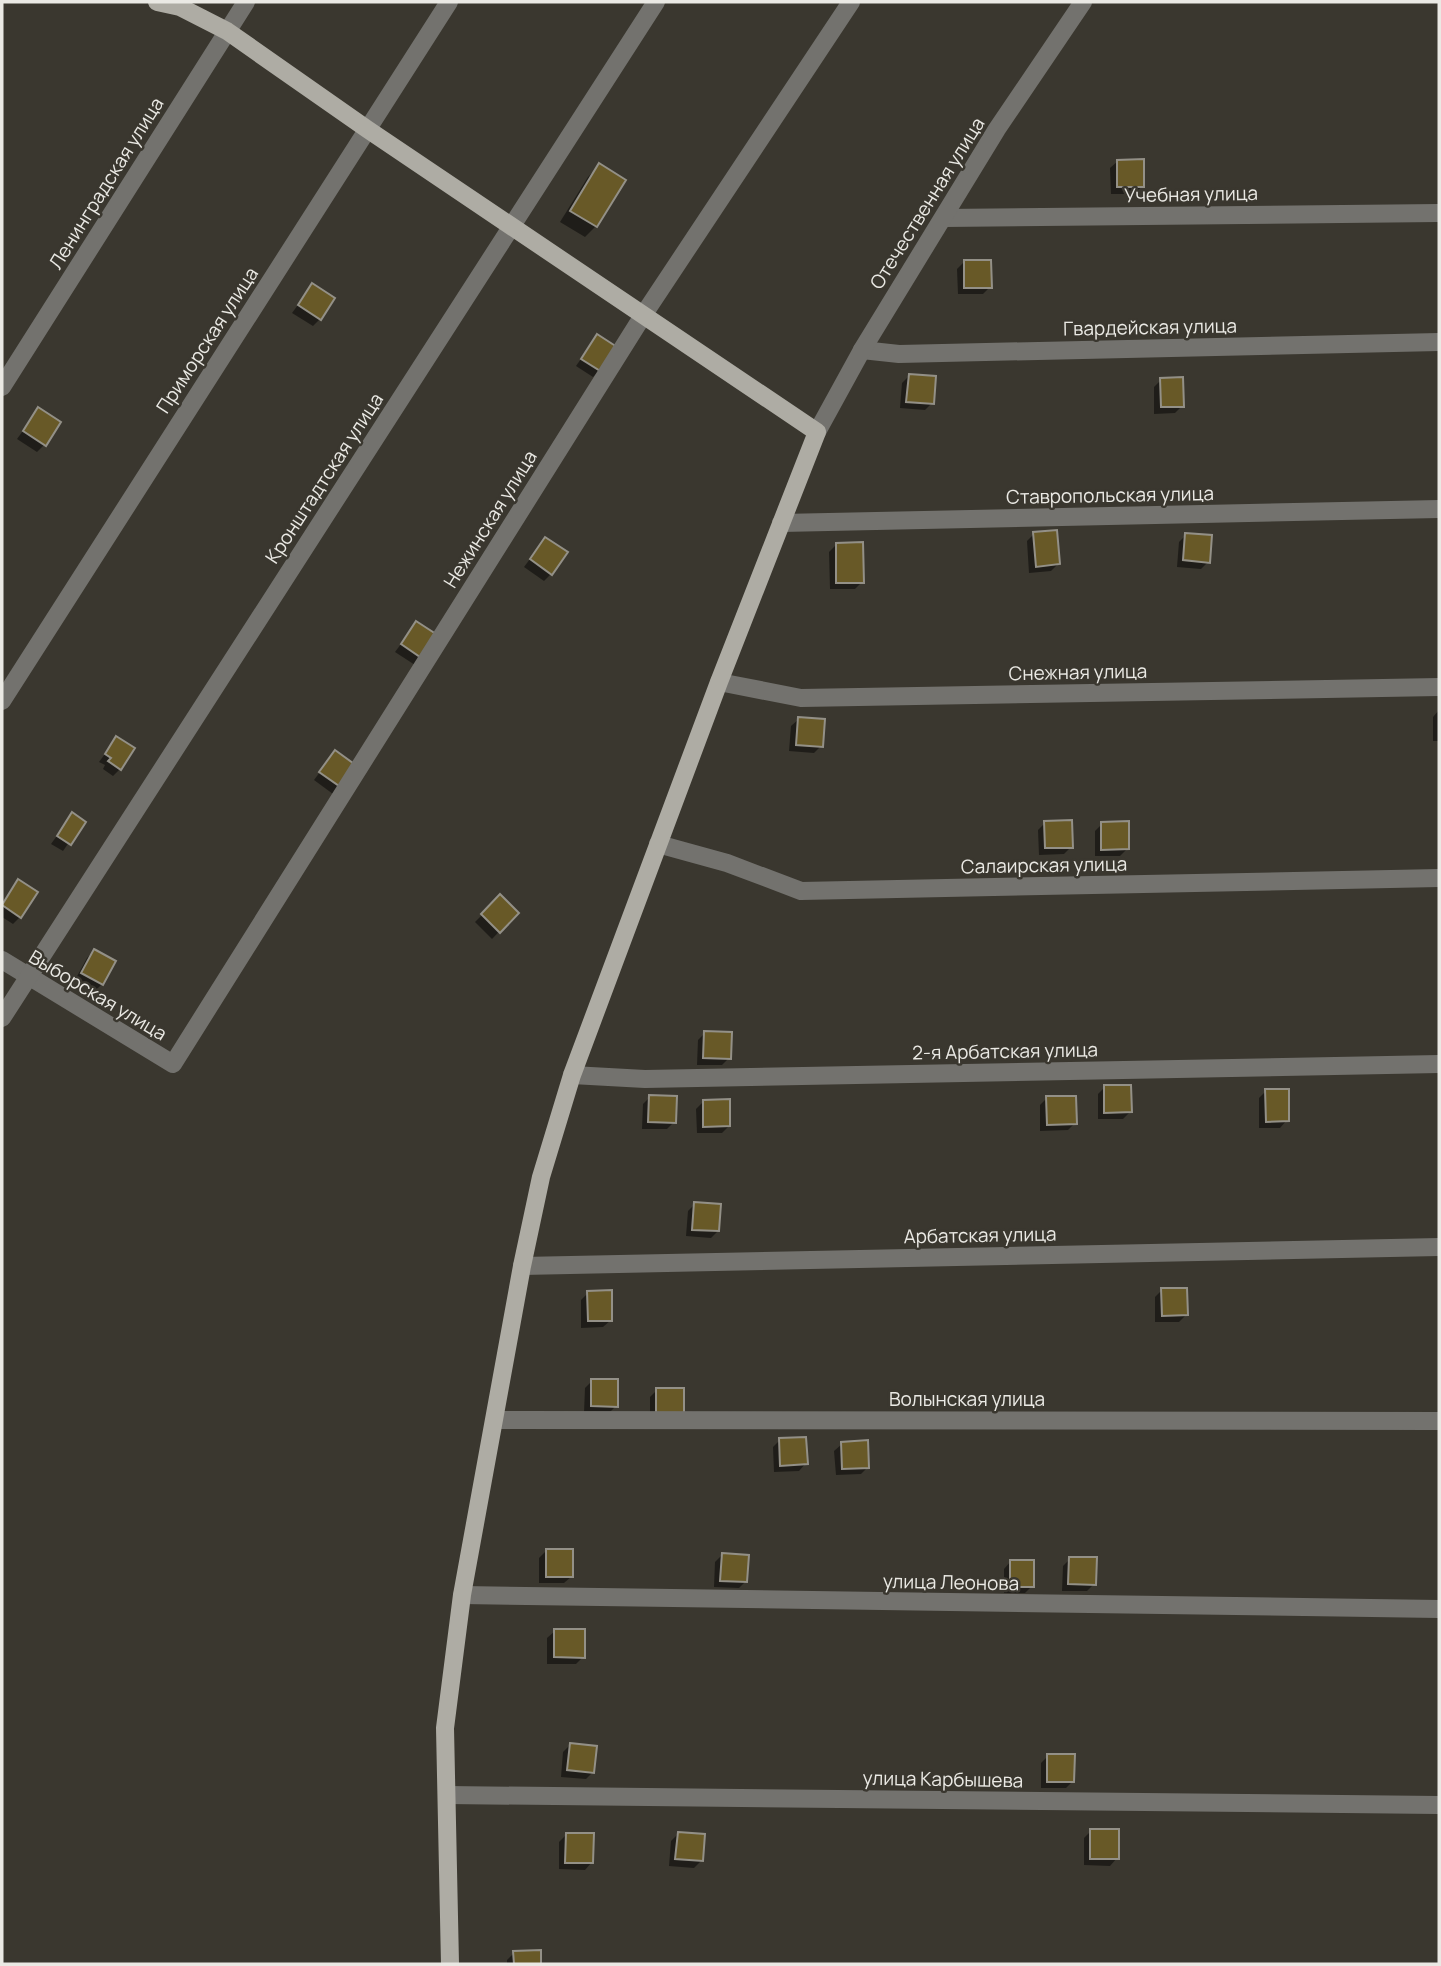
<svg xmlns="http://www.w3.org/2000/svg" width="1441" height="1966" viewBox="0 0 1441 1966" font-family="Manrope,sans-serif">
  <rect width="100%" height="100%" fill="#3a372f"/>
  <!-- shadow -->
  <g fill="#0007">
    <polygon points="1118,161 1142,186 1135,194 1111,194 1110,168"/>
    <polygon points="599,166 596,226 585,237 560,222 588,177"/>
    <polygon points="964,262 990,287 983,294 958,294 957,269"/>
    <polygon points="312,286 320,319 313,326 292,313"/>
    <polygon points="597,336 600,370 593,377 576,366"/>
    <polygon points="909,376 932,403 925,410 900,408 902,383"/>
    <polygon points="1161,380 1182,406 1175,413 1154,414 1154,387"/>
    <polygon points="39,409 44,445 37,452 17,439"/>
    <polygon points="1034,534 1058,564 1051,571 1029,573 1027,541"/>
    <polygon points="1186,535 1208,562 1201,569 1177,567 1179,542"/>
    <polygon points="545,539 551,574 544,581 524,567"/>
    <polygon points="836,545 862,582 855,589 830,589 829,552"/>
    <polygon points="416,624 436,637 415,665 395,652"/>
    <polygon points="1439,710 1439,741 1433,741 1433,717"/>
    <polygon points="799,719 821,746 814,753 789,751 791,726"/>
    <polygon points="117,738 120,769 113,776 103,769 105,765 99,762"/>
    <polygon points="335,752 355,766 333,794 314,780"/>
    <polygon points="72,815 83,822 63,851 51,844"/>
    <polygon points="1045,823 1071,847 1064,854 1039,855 1038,830"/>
    <polygon points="1102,824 1127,849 1120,856 1095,856 1095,831"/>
    <polygon points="18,881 20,917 13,924 2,917 2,903"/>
    <polygon points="500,897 517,913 492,939 475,922"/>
    <polygon points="94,951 102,984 95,991 75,980 87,958"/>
    <polygon points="705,1033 729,1058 722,1065 697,1065 698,1040"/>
    <polygon points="1105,1087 1130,1112 1123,1119 1098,1119 1098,1094"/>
    <polygon points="1266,1091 1287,1120 1280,1128 1259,1128 1259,1098"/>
    <polygon points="650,1097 674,1122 667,1129 642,1129 643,1104"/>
    <polygon points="1047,1098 1075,1123 1068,1130 1040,1131 1040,1105"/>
    <polygon points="703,1102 729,1126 722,1133 697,1133 696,1109"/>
    <polygon points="695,1204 718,1231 711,1238 686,1236 688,1211"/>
    <polygon points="1162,1290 1186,1315 1179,1322 1155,1322 1155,1297"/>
    <polygon points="588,1293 611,1320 603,1327 581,1328 581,1300"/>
    <polygon points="592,1381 616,1406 609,1413 584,1413 585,1388"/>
    <polygon points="657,1390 682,1390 650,1424 650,1397"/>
    <polygon points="780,1440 806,1463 799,1471 774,1472 773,1447"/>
    <polygon points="842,1444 868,1467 861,1474 836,1475 834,1451"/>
    <polygon points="546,1551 572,1576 564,1583 539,1583 539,1558"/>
    <polygon points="722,1555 746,1581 739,1588 714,1587 715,1562"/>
    <polygon points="1070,1559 1094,1584 1087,1591 1062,1591 1063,1566"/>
    <polygon points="1011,1561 1032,1586 1025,1593 1004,1593 1004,1569"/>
    <polygon points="555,1631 583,1657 576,1664 547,1664 547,1638"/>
    <polygon points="570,1745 593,1772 586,1779 561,1777 563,1752"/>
    <polygon points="1048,1756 1073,1781 1066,1788 1041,1788 1041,1763"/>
    <polygon points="1091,1831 1117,1858 1110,1866 1084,1865 1084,1838"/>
    <polygon points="678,1834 701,1861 694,1868 669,1866 671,1841"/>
    <polygon points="566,1835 592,1862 585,1870 559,1869 559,1842"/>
    <polygon points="539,1951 539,1964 507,1964 507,1960 514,1953"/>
  </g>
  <!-- building -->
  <g fill="#685927" stroke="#939087" stroke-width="2">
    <polygon points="1144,159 1144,187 1117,187 1117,160"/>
    <polygon points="599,163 626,180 597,227 570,211"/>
    <polygon points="964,260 991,260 992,288 964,288"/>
    <polygon points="312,283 335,298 321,320 298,305"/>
    <polygon points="597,334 617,347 602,372 581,359"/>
    <polygon points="909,374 936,376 934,404 906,402"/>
    <polygon points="1183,377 1184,407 1161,407 1160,378"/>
    <polygon points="38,407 61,422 46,446 23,431"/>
    <polygon points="1057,530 1060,564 1036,567 1033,532"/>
    <polygon points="1185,533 1212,535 1210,563 1183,560"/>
    <polygon points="545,537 568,552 552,575 530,559"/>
    <polygon points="863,542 864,583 836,583 836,543"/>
    <polygon points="416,621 439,636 423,659 401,644"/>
    <polygon points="798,717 825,719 823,747 796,745"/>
    <polygon points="116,736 135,748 121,770 108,761 111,758 105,754"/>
    <polygon points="335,750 357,766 342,788 319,772"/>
    <polygon points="72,812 86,822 71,845 57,836"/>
    <polygon points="1072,820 1073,848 1045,848 1044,821"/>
    <polygon points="1129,821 1129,849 1101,850 1101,822"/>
    <polygon points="18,879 38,892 21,918 2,905"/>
    <polygon points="500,894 519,913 500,933 481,914"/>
    <polygon points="94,949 116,961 103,985 81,973"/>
    <polygon points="704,1031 732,1032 731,1059 703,1058"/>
    <polygon points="1104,1085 1131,1085 1132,1112 1104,1113"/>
    <polygon points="1265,1089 1289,1089 1289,1121 1266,1122"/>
    <polygon points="649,1095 677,1096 676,1123 648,1122"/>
    <polygon points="1046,1096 1076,1096 1077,1124 1047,1125"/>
    <polygon points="730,1099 730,1126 703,1127 703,1100"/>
    <polygon points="694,1202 721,1204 719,1231 692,1230"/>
    <polygon points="1161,1288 1187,1288 1188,1315 1162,1316"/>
    <polygon points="612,1290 612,1321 588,1321 587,1291"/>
    <polygon points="591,1379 618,1379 618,1407 591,1406"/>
    <rect x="656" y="1388" width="28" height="30"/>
    <polygon points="806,1437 808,1464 780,1466 779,1438"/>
    <polygon points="868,1440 869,1468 842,1469 841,1442"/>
    <rect x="546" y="1549" width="27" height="28"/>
    <polygon points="722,1553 749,1555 747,1582 720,1581"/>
    <polygon points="1069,1557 1097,1557 1096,1585 1068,1584"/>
    <rect x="1010" y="1560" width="24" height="27"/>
    <polygon points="554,1629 585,1629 585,1658 554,1657"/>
    <polygon points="570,1743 597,1746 594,1773 567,1770"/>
    <polygon points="1047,1754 1075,1754 1074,1782 1047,1782"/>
    <rect x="1090" y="1829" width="29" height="30"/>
    <polygon points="678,1832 705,1834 703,1861 675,1859"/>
    <polygon points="566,1833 594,1833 593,1863 565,1863"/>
    <polygon points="541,1950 541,1964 514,1964 513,1951"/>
  </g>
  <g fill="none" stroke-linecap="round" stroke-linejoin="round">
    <!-- minor -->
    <g stroke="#73726e" stroke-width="18">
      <polyline points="944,218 1439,213"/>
      <polyline points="862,350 899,354 1439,342"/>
      <polyline points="2,387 246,2"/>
      <polyline points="817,432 862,350 997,129 1083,2"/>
      <polyline points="781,523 1439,509"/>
      <polyline points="719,682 801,698 1439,687"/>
      <polyline points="2,701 449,2"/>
      <polyline points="658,844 727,863 801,891 1439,878"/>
      <polyline points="2,960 173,1064 644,314 851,2"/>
      <polyline points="2,1018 656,2"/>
      <polyline points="572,1075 645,1079 1439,1064"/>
      <polyline points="522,1266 1439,1247"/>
      <polyline points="495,1420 1439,1421"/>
      <polyline points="462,1595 1439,1609"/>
      <polyline points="447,1795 1439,1805"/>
    </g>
    <!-- major -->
    <polyline stroke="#aeaca4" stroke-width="18" points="157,2 180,7 227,31 367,129 817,432 719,682 572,1075 541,1177 522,1266 462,1595 445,1728 450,1964"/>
  </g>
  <g text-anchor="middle" stroke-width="5" stroke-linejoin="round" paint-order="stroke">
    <!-- street labels -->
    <g font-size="19" fill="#eae9e4" stroke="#3a372f">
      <text transform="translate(106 183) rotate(-58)" y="7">Ленинградская улица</text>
      <text transform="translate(1191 194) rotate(-1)" y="7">Учебная улица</text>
      <text transform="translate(927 203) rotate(-58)" y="7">Отечественная улица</text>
      <text transform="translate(1150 327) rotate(-1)" y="7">Гвардейская улица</text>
      <text transform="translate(207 340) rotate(-57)" y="7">Приморская улица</text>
      <text transform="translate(324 478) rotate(-57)" y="7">Кронштадтская улица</text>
      <text transform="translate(1110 495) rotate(-1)" y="7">Ставропольская улица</text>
      <text transform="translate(490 519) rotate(-58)" y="7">Нежинская улица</text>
      <text transform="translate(1078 672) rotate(-1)" y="7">Снежная улица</text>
      <text transform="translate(1044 865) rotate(-1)" y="7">Салаирская улица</text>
      <text transform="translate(98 995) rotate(31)" y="7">Выборская улица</text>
      <text transform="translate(1005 1051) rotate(-1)" y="7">2-я Арбатская улица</text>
      <text transform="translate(980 1235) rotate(-1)" y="7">Арбатская улица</text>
      <text x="967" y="1406">Волынская улица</text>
      <text transform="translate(951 1582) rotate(1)" y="7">улица Леонова</text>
      <text transform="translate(943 1779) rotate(1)" y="7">улица Карбышева</text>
    </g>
  </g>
  <!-- border -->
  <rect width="1441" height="1966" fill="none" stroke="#eae9e4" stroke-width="7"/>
</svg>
